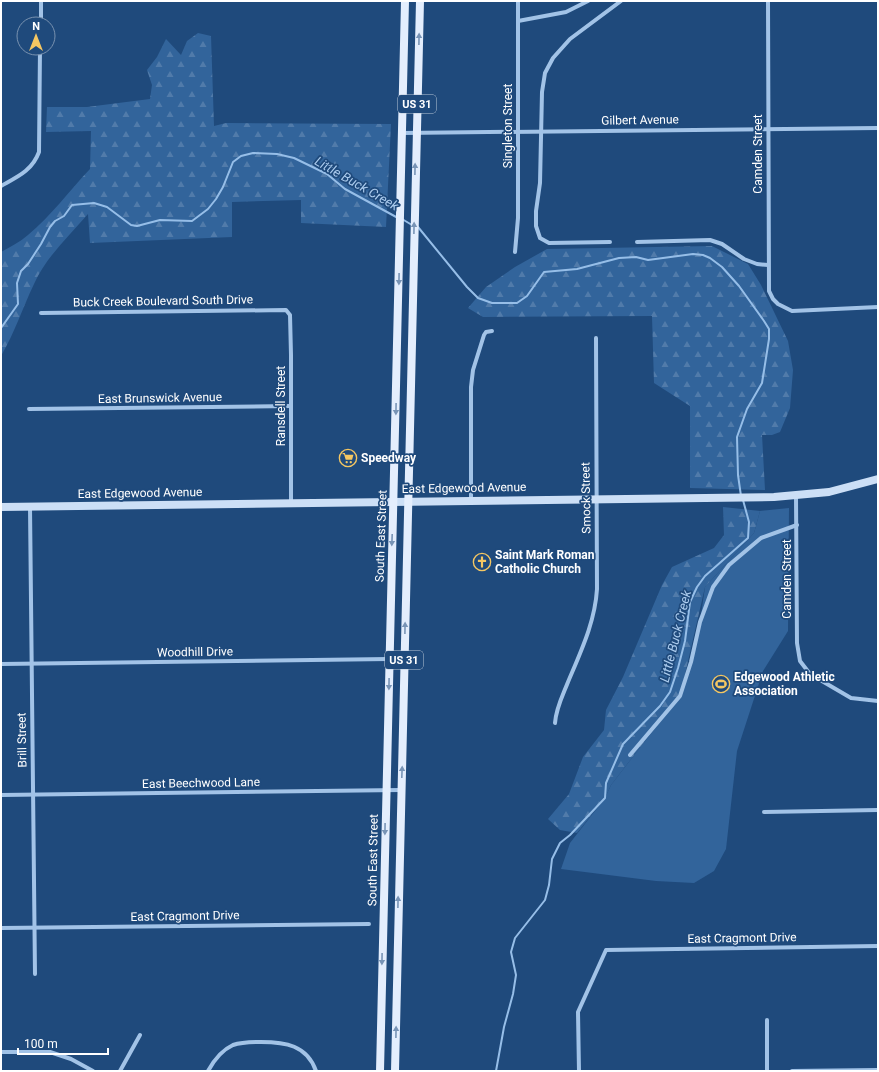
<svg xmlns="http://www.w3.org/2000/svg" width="879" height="1072" viewBox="0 0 879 1072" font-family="Roboto,sans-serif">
  <defs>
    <pattern id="forest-firs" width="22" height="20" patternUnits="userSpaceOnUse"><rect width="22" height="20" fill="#32649b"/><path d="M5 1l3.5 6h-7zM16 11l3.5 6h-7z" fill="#517baa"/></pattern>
  </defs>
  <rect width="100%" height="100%" fill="#1f4a7c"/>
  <!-- green -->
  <polygon fill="#32649b" points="789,508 788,631 763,671 737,751 726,849 714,871 694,883 656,881 561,869 570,843 605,798 611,785 680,696 700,622 705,587 754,533 760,511"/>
  <!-- forest -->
  <g fill="url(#forest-firs)">
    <path d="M198,33L211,36L214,126L226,123L391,124L386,227L301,223V200L232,202V237L90,243L88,214C69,236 46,257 34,284C22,309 15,332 1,356V252C10,247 20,242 28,235C51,216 69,191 90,169L91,131L46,132L47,107H87L150,99L152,85L147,70L157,57L166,39L181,55L187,41Z"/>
    <polygon points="712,246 748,264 761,285 788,341 793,370 790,408 780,432 772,435 762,435 765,490 690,488 690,406 654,383 652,316 483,317 468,308 486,287 515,267 547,249"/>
    <polygon points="723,507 760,511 754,533 705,587 680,696 611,785 605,798 577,833 560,830 548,819 569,794 583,757 604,730 606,710 623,677 662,585 672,567 714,548 724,535"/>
  </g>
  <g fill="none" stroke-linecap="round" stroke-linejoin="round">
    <!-- stream -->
    <g stroke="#96bee8" stroke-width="2">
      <polyline points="402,219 412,225"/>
      <polyline points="418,227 467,287 478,298 492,303 517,303 527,296 544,272 577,269 619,258 636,257 648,260 693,254 703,255 710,258 722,267 739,286 764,321 769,329 769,339 762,383 747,409 737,437 738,475 741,496"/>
      <polyline points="1,328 18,304 17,283 21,271 28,264 41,244 50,227 55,221 64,216 72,205 94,203 107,207 131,225 137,226 160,220 192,221 208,209 216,199 223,187 233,162 241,156 253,153 277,154 294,158 327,174 345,189 398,218"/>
      <polyline points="496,1071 504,1027 513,994 516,975 511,952 515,938 545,900 549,885 552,859 560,843 570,835 605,798 606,783 623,744 660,706 670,692 678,668 685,641 690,602 697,587 705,576 748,538 749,522 743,500"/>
    </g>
    <!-- street -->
    <g stroke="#a2c3e7" stroke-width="4">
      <polyline points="768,1 769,291 773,299 778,304 792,311 878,307"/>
      <polyline points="518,21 566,12 588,1"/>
      <polyline points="41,24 41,1"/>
      <polyline points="402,133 878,128"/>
      <path d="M1,186C17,177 32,171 39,152L40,48"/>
      <polyline points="610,242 549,243 540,238 536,226 536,211 540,183 542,92 545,73 553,58 570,39 621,1"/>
      <polyline points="637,242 710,240 722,244 744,259 757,264 768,265"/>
      <polyline points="515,252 518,218 518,1"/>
      <polyline points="41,313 286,310 290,315 291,355 291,504"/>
      <polyline points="29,409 291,406"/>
      <polyline points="796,496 797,643 800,661 810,674 851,698 878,701"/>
      <polyline points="471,500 471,387 473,370 484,335 486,332 492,331"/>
      <polyline points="30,507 35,974"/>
      <polyline points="1,664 389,659"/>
      <path d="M555,723C556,708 563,695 568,682C581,651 595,622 597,589L596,338"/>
      <polyline points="630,755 680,696 691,662 700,622 713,587 729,565 761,538 797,525"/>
      <polyline points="1,795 401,790"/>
      <polyline points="764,812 878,810"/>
      <polyline points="1,928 369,924"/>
      <polyline points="767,1020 767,1071"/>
      <polyline points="1,1052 50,1052 71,1059 93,1071"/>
      <polyline points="120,1071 140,1035"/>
      <path d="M208,1071C214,1060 222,1050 233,1045C242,1042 252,1042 261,1042C285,1042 307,1045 316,1071"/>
      <polyline points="579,1071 578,1012 606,950 878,946"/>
      <polyline points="792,1071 878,1070"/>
    </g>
    <!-- secondary -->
    <polyline stroke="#ccdff6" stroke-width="8" points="1,507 774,497 829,492 878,479"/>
    <!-- primary -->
    <g stroke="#e4eefd" stroke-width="8">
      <polyline points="380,1071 405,1"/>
      <polyline points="395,1071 420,1"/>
    </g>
  </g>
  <!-- one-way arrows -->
  <defs><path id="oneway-solid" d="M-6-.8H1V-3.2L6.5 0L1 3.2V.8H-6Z"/></defs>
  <g fill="#7894b6">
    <use href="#oneway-solid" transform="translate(419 39) rotate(-89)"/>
    <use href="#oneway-solid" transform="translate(415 169) rotate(-89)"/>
    <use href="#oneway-solid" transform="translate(414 228) rotate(-89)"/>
    <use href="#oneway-solid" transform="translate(399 279) rotate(91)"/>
    <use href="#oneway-solid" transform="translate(396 409) rotate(91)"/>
    <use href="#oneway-solid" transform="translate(392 540) rotate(92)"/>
    <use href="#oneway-solid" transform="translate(405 628) rotate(-89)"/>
    <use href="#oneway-solid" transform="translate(389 684) rotate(91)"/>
    <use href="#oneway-solid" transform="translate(402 772) rotate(-88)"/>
    <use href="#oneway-solid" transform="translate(385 829) rotate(91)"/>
    <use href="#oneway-solid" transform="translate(398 902) rotate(-89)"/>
    <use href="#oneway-solid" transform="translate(382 959) rotate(91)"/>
    <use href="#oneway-solid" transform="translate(396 1032) rotate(-89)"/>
  </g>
  <!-- icons -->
  <defs>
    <symbol id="supermarket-ring" viewBox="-11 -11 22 22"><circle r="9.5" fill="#1f4a7c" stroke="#f5c762" stroke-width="1.5"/><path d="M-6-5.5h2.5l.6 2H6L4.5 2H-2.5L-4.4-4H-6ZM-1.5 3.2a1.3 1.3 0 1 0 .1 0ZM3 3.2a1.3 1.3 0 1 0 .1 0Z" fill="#f5c762"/></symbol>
    <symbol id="church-ring" viewBox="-11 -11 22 22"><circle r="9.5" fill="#1f4a7c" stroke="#f5c762" stroke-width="1.5"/><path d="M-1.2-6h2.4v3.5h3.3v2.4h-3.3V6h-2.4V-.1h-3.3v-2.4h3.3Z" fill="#f5c762"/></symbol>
    <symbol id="stadium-ring" viewBox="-11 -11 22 22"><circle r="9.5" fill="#1f4a7c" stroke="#f5c762" stroke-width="1.5"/><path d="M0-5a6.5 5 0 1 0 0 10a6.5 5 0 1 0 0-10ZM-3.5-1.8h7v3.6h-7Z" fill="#f5c762"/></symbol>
  </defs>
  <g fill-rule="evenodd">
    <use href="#supermarket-ring" x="338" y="448" width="20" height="20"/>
    <use href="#church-ring" x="472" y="552" width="20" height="20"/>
    <use href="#stadium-ring" x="711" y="674" width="20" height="20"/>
  </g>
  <g text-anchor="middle" stroke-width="3.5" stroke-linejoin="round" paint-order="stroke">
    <!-- shield labels -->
    <g fill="#1f4a7c" stroke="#bcc9d8" stroke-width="1">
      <rect x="398" y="95" width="38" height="18" rx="3"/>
      <rect x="385" y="651" width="38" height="18" rx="3"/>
    </g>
    <g font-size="11" font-weight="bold" fill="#fff">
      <text x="417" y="108">US 31</text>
      <text x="404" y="664">US 31</text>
    </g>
    <!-- street labels -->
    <g font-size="12" fill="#fff" stroke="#1f4a7c">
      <text transform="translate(640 120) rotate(-1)" y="4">Gilbert Avenue</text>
      <text transform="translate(508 126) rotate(-90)" y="4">Singleton Street</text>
      <text transform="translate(758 154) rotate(-90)" y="4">Camden Street</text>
      <text transform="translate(163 301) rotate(-1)" y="4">Buck Creek Boulevard South Drive</text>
      <text transform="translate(160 398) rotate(-1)" y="4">East Brunswick Avenue</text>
      <text transform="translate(281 406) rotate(-90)" y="4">Ransdell Street</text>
      <text transform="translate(464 488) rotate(-1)" y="4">East Edgewood Avenue</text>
      <text transform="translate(140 493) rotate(-1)" y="4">East Edgewood Avenue</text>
      <text transform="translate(586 498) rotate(-91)" y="4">Smock Street</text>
      <text transform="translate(381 536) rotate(-88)" y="4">South East Street</text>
      <text transform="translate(787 579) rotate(-90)" y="4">Camden Street</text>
      <text transform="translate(195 652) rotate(-1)" y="4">Woodhill Drive</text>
      <text transform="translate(22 740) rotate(-91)" y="4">Brill Street</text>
      <text transform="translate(201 783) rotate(-1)" y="4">East Beechwood Lane</text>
      <text transform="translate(373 860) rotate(-89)" y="4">South East Street</text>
      <text transform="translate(185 916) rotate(-1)" y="4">East Cragmont Drive</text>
      <text transform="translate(742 938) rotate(-1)" y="4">East Cragmont Drive</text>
    </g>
    <!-- poi labels -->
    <g font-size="12" font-weight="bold" fill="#fff" stroke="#1f4a7c" text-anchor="start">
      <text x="361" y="462">Speedway</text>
      <text x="495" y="559">Saint Mark Roman<tspan x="495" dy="14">Catholic Church</tspan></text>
      <text x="734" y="681">Edgewood Athletic<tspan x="734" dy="14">Association</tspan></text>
    </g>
    <!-- water labels -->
    <g font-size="13" font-style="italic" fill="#adcdef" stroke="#1f4a7c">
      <text transform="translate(357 183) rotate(30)" y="5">Little Buck Creek</text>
      <text transform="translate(675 636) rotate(-76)" y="5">Little Buck Creek</text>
    </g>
  </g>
  <!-- border -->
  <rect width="879" height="1072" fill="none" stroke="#ffffff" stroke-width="4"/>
  <!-- north arrow -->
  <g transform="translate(36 36)"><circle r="19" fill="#1f4a7c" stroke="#7992b0"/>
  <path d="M0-3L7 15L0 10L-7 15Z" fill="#f5c762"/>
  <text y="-6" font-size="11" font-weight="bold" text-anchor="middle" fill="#ffffff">N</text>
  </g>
  <!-- scale -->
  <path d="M18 1048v6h90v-6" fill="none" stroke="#ffffff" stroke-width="2"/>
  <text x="24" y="1048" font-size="12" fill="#ffffff" stroke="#1f4a7c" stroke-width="3" paint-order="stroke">100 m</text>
</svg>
